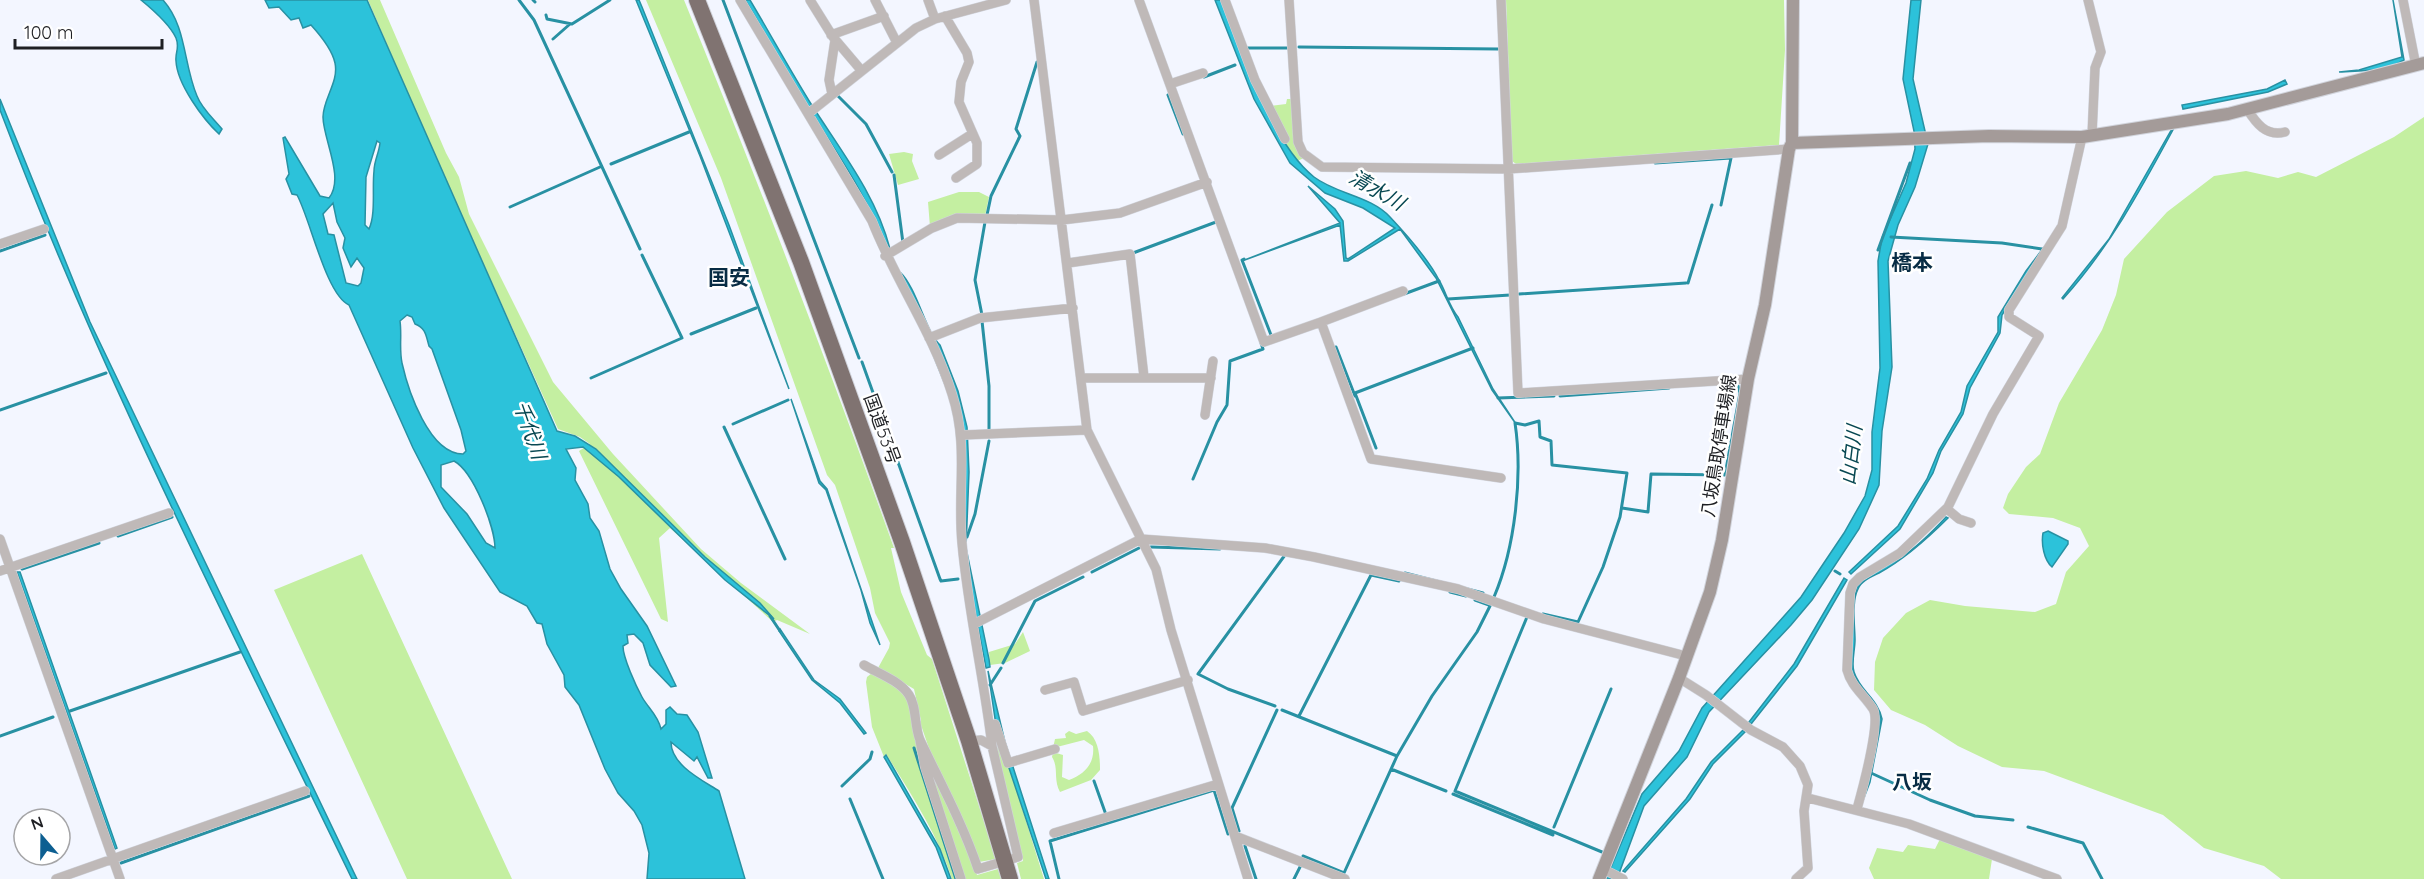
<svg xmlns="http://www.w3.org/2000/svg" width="2424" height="879" viewBox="0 0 2424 879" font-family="Quicksand,'Noto Sans JP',sans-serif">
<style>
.green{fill:#c4efa1}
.water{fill:#2cc2da;stroke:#2891a3;stroke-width:1.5;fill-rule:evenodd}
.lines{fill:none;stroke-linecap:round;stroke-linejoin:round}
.stream{stroke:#2891a3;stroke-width:3}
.street-casing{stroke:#d1d4dc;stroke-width:10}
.secondary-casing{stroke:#d1d4dc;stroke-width:14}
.highway-casing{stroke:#d1d4dc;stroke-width:18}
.street{stroke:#bfb9b8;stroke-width:9}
.secondary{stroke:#a49b99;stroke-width:12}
.highway{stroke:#807371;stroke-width:16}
.labels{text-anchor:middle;stroke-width:5;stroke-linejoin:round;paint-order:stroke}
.street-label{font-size:18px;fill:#1e1f23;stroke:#fff}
.water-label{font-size:20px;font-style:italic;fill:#084852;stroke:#fff}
.neighbourhood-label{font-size:20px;font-weight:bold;fill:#082c44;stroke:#fff}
.quarter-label{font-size:21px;font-weight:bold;fill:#082c44;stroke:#fff}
</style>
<rect width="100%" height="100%" fill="#f3f6ff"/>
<!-- green -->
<path class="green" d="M368 0H380L446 153 459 177 469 214 553 382 613 454 701 549 741 583 810 634 777 620 773 622 670 528 659 538 668 622 661 619 579 451 590 444 580 437 558 429 433 152Z
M646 0H684C758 181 828 364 894 548H891L901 592 927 655 932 659 996 859 979 862 934 763 922 728H918L917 723 921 721 914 689 878 668 889 648 890 643 875 613 870 588 835 485 827 475 721 178Z
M1506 0H1784L1785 50 1779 145 1516 164 1512 161Z
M1287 99H1292L1296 149 1304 158 1297 161 1285 142 1270 106 1286 104Z
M2424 117V879H2281L2264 866 2204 848 2163 815 2044 771 2002 767 1958 746 1925 725 1891 710 1874 690 1875 662 1883 638 1906 613 1930 600 1965 606 2035 612 2056 604 2066 572 2089 546 2080 528 2053 518 2009 514 2003 508 2008 494 2026 467 2040 454 2059 403 2102 330 2116 295 2124 259 2167 212 2214 176 2246 171 2278 178 2298 172 2316 177 2394 137Z
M904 152 913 154 912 161 919 179 898 185 889 154Z
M959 192H979L989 197 985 216 930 227 928 202Z
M362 554 512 879H407L274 590Z
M1023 632 1030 651 1005 663 990 665 989 652 1015 644Z
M872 673 900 689 909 700 913 728 959 879H952C938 835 911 794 886 754L884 757 872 727 866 682 867 677Z
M1069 731 1076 734 1087 731C1099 739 1100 757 1100 770L1091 780 1060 792C1053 779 1059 768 1052 757L1053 752 1063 755 1062 777 1069 780C1085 774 1095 763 1093 746L1084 740 1053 748 1055 739 1066 738 1065 734Z
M995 733 1009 766 1044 879H1021L1017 863 1023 861 996 752Z
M924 752 967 844 977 875 998 869 1002 879H963Z
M1940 839 1992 859 1989 879H1874L1869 868 1877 848 1903 852 1908 845 1935 849Z"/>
<!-- water -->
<path class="water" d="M141 0H163C187 27 183 63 197 96 202 109 213 118 222 129L219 134C203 119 177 84 176 61 175 52 180 48 176 38 170 25 152 9 141 0Z
M265 0H367L557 431 575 436 596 449 705 557 760 603 774 619 725 580 619 477 583 447 566 449 576 468 575 480 588 504 590 518 599 531 610 569 621 589 647 626 676 686 671 687 650 665 643 643 634 634 627 635 628 643 623 646C623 658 636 686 642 697 648 708 658 715 661 729L666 724V710L670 707 677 714 687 715 698 732 712 778H708L697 757 694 761 671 742C671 765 702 780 719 791L745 879H647L649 853 642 825 634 811 618 793 605 769 579 705 565 687 564 675 547 644 542 624 537 623 527 606 500 592 444 508 413 448 349 305C326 295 310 218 297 195L292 194 286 179 289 174 283 138 285 137 320 196 329 198C345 178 323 139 323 117 323 99 339 82 335 63 332 49 321 36 311 25L303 28 299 18 291 20 279 7 269 8ZM377 141 380 143C379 153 374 161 374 171 372 188 376 214 369 229L365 225 366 177ZM333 203 337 222 345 238 343 248 351 267 357 258 364 268 361 283 358 286 346 283 334 235 328 234 323 214ZM407 315 412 317 415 324C426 328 426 336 429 346L432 349 461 430 466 451 463 454C429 454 408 390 402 363 399 349 402 335 400 321ZM454 461C474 472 495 528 495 548L486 543 467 514 441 487V465Z
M636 0H639L642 7 729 225 789 389 700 156Z
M745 0H750C771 35 791 72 813 107 842 152 877 197 890 249L887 251C868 196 836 152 805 103 784 69 766 34 745 0Z
M1215 0H1223C1244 52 1270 142 1314 177 1336 194 1371 196 1390 217 1406 234 1427 257 1439 280 1446 292 1449 306 1458 317L1493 389 1516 424 1492 390 1436 278 1400 229 1348 261H1344L1340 225 1242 261 1340 223 1308 186 1335 209 1343 221 1346 258 1348 259 1395 228 1363 208 1325 193 1290 163 1254 99Z
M1911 0H1921L1913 79 1928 144 1915 187 1898 225 1888 261 1892 367 1882 431 1879 485 1859 529 1812 600 1791 625 1709 712 1687 757 1644 806 1617 879H1606L1642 794 1679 751 1702 708 1801 597 1844 533 1865 496 1872 470V432L1880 368 1878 261 1882 238 1906 183 1915 149 1914 131 1903 79Z
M2393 0 2404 60C2384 73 2361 70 2339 72L2359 70 2402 57Z
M2285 80 2287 84 2268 92 2183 109 2182 105 2267 89Z
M0 99 90 322 357 879H352C229 625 100 374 0 110Z
M2173 127 2174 128C2141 189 2110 247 2063 299L2062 298 2109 239Z
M2044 247 2002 315 2000 333 1970 388 1963 414 1941 451 1933 473 1900 529 1851 574 1849 572 1898 526 1927 479 1939 450 1961 412 1967 386 1998 332V317L2026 271Z
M900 272C917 288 926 333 940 345L958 391 967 427 969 472 966 548 989 659 990 667 986 668 966 565 964 432Z
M791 399 820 481 827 489 880 645 870 623 861 590 826 490 819 483Z
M1946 517 1948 518C1927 539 1905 559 1879 573 1871 577 1861 581 1858 589 1851 603 1855 625 1855 640 1855 650 1851 663 1854 672 1860 691 1878 699 1882 719L1870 782 1862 803C1867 778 1879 741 1880 718 1880 700 1858 688 1852 672 1850 668 1854 591 1857 587 1865 573 1890 565 1902 557 1918 546 1933 531 1946 517Z
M2048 531 2068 541V544L2052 567C2044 560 2041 544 2043 533Z
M17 572H20L117 848 115 849Z
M1844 578 1847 580 1797 666 1751 724 1749 722 1794 664Z
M780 629 814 680 840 699 866 733 864 734 840 703 812 680 779 631Z
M988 671 1005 742 1049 879H1046L997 732Z
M1743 730 1745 732 1713 764 1690 799 1625 872 1623 871 1686 799 1711 762Z
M886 755 940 849 951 879H948L936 847 884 757Z"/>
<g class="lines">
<!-- stream -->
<path class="stream" d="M519 0 534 20 640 249
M533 0 535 2
M723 0 859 358
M546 15 547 19 572 24 610 0
M553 39 570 24
M1299 47 1498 49
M1246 48H1289
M1204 77 1235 65
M837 95 866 124 892 172
M1168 95 1183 134
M1655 163 1731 158 1721 205
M611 164 689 132
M894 175 903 243
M510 207 600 167
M987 215 991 196 1020 136 1016 129 1037 62
M1891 237 2002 243 2042 249
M1878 250 1910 163
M0 251 45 235
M1133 253 1216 222
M1244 259 1242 260 1271 335
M1688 283 1712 205
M1404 294 1439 281
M1519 294 1686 283
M1448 299 1510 295
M982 315 975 280 985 222
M982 321 989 386V432
M691 334 756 308
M1336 347 1355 396
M862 362 940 579 941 581 958 579
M591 378 682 338 642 255
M1560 396 1669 388
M1498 398 1554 396
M0 410 106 373
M733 424 788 400
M724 427 785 559
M1376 448 1355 393 1473 348
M1193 479 1217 422 1227 405 1230 361 1263 349 1261 343
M1622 508 1648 512 1651 474 1725 475 1740 393 1738 386 1733 384
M118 536 172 517
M967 537 975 514 989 441
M1151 547 1220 549
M22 569 99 543
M1835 571 1840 574
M1092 572 1139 548
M1405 573 1483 593
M1450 592 1466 596
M1494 597C1515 548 1523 476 1515 423L1525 425 1539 421 1540 437 1551 441 1552 465 1627 473 1620 517 1603 567 1578 622 1543 614
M1475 600 1489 605
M770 616 780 631
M1527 617 1455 791 1602 852
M1003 663 1035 601 1083 577
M990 685 1001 668
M1275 706 1228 689 1198 674 1285 555
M1282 710 1397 756
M70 711 240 652
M1299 716 1371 575 1399 581
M0 736 53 717
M914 748 956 879
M1391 769 1446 791
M1871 773 1930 800 1975 816 2013 820
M1094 781 1105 812
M842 786 870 759 872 752
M1453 794 1553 835
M850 799 883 879
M1554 827 1611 689
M2028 827 2083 843 2102 879
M1239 831 1232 808 1277 710
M1245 846 1256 879
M1303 856 1344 873 1397 756 1432 696 1477 632 1490 606
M121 863 309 796
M1059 879 1050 841 1214 790 1228 834
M1294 879 1301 865"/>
<!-- street casing -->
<g class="street-casing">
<path id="street" d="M740 0 872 221C895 280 933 333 952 394 969 446 957 491 962 543 968 611 984 678 992 746L981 740 969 741
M810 0 833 37 861 70
M875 0 896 41
M928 0 935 19
M1034 0 1087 430 1156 569 1171 630 1248 879
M1139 0 1264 342 1321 322 1371 459 1501 478
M1225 0 1255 80 1285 139
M1289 0 1298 142 1303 153 1322 167
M1501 0 1518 393 1748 379
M2088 0 2101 52 2095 68 2092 135
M2403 0 2416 66
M945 16 967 53 969 62 961 82 959 102 977 143V164L956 178
M831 35 884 16
M1170 84 1203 73
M832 94 829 80 835 40
M2247 109C2256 123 2266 137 2285 132
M809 113 916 28 935 19 1006 0
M939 155 972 134
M1322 167 1509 169 1789 149
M0 244 44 229
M885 256 932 228 957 218 1062 220 1120 213 1207 182
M1068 263 1130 254 1144 377
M1321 322 1403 291
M929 338 980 318 1073 308
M1081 378H1211
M1205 415 1213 361
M963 435 1087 430
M1947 509 1959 519 1971 523
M0 539 120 879
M0 571 169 513
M974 624 1141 539 1265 548 1314 557 1458 589 1544 619 1686 656
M864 665C878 673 900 681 909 695 917 707 914 726 920 740 940 782 963 824 978 869L1018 857 992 746
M1679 678 1706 695 1751 730 1783 747 1800 766 1808 785 1804 811 1808 868 1796 879
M1045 690 1074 682 1083 711 1188 680
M995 724 1008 763 1055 749
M920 741 925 767 961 879
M1808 798 1909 824 2057 879
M1857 809C1862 791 1881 722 1873 709 1864 695 1851 686 1847 670L1850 593 1853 584 1860 577 1900 553 1948 507 1993 414 2039 336 2009 317V310L2062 226 2082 137
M1054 833 1218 784
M1235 836 1345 879
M1603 869 1623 879
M56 879 305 791"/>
</g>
<!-- secondary casing -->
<g class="secondary-casing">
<path id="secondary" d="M1792 143 1989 136 2082 137 2228 114 2424 63
M1599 879 1679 678 1710 592 1722 540 1748 379 1765 305 1789 149 1792 143 1793 0"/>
</g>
<!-- highway casing -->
<g class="highway-casing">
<path id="highway" d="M697 0 801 262 902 542 969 741 1010 879"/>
</g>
<!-- street -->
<use href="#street" class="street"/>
<!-- secondary -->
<use href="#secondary" class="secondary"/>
<!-- highway -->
<use href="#highway" class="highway"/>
</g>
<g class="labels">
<!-- street labels -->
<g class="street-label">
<text transform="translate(882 429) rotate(70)" y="6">国道53号</text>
<text transform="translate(1719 446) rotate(-81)" y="6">八坂鳥取停車場線</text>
</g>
<!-- water labels -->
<g class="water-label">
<text transform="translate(1377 190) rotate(30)" y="7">清水川</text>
<text transform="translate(530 430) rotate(71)" y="7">千代川</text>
<text transform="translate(1851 455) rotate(-83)" y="7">山白川</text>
</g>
<!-- neighbourhood labels -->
<g class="neighbourhood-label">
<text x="1912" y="789">八坂</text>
</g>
<!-- quarter labels -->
<g class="quarter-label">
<text x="1912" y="270">橋本</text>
<text x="729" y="285">国安</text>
</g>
</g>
<!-- north arrow -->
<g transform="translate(42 837) rotate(340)"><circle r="28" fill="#ffffff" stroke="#a5a5a7" stroke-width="1.5"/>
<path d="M0-4.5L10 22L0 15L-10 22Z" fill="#0d5f91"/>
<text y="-9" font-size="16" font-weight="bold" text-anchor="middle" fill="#1e1f23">N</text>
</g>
<!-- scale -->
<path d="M15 39v9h147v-9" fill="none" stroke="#1e1f23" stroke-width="3"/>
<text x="24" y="39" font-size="18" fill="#1e1f23" stroke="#ffffff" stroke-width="4.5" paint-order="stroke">100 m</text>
</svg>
